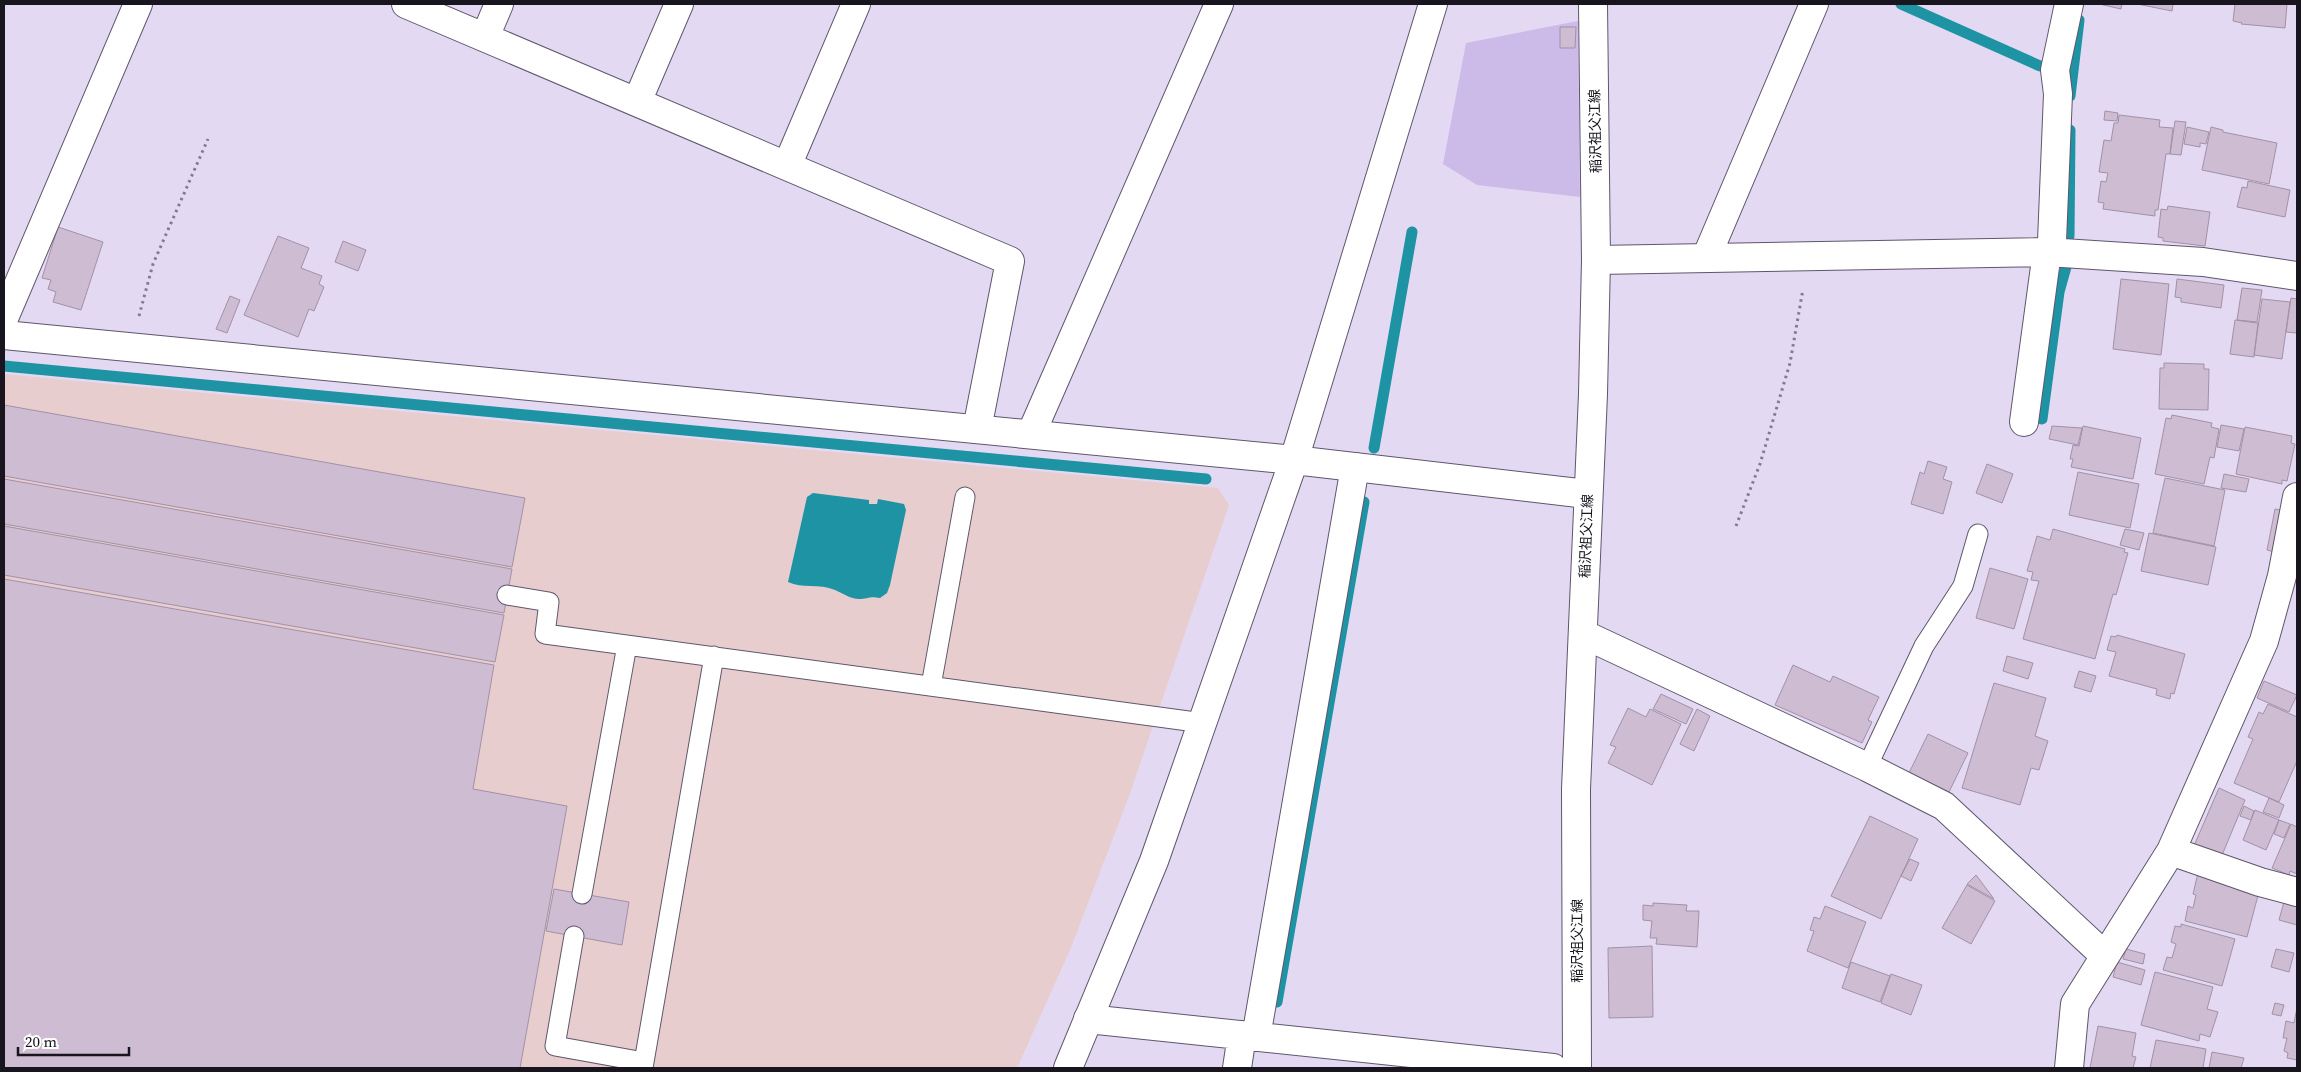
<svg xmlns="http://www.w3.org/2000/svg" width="2301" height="1072" viewBox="0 0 2301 1072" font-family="'Source Serif 4','Noto Sans JP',serif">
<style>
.industrial{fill:#e8cdcf}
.green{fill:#ccbbe9}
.water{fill:#1e93a3}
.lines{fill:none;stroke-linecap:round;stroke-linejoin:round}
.stream{stroke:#1e93a3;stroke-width:11}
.building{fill:#cebcd2;stroke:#a291a6}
.lane-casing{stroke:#5f566c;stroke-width:21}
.street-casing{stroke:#5f566c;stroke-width:30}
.secondary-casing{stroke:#5f566c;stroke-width:30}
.path{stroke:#827b8d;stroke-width:3;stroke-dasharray:2.5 4;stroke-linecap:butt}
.lane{stroke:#fff;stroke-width:19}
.street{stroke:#fff;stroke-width:28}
.secondary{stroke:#fff;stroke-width:28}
.labels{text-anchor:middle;stroke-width:4.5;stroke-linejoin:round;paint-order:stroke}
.street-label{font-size:14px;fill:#18151e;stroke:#fff}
</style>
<rect width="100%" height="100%" fill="#e3d9f3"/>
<!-- industrial -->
<path class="industrial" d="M4 374 1218 488 1229 505 1128 799 1070 950 1017 1068H4Z"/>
<!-- green -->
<path class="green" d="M1578 21 1580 197 1477 185 1443 164 1466 43Z"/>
<!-- water -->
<path class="water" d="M813 493 869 500V504H877L878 499 904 504 906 510 890 585 887 593 880 598C870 596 869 598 861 599 852 600 842 593 835 590 819 583 802 589 788 582L807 497Z"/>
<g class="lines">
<!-- stream -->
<path class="stream" d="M1901 4 2040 66
M2070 96 2079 20
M2069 236 2070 130
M4 366 1206 479
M2042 419 2059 292 2066 267
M1374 448 1412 232
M1277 1002 1364 502"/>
</g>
<!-- building -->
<path class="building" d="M2099 4H2122L2121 9Z
M2137 4H2173L2172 11Z
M2235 4H2287L2285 28 2241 24 2242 23 2233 21Z
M1560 27H1576L1575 48H1560Z
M2105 111 2118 113 2117 121 2104 120Z
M2119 115 2160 120 2159 127 2173 128 2170 154H2166L2158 210H2155V216L2103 209 2104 203 2098 202 2101 181 2106 182 2108 173 2099 172 2104 140 2111 141 2114 123H2118Z
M2175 121 2186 122 2181 155 2170 154Z
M2187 127 2209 132 2206 144 2200 143V147L2184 144Z
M2211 127 2223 130V132L2277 143 2269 184 2202 170Z
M2248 181 2290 190 2285 217 2237 207 2242 187 2247 188Z
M2168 206 2210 212 2205 246 2163 241V238L2158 237 2161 209 2167 210Z
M58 227 103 242 81 310 53 302 56 292 48 289 51 280 42 278Z
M278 236 309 248 301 268 322 276 319 284 324 287 314 311 309 309 298 337 244 315Z
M343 241 366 250 358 271 335 262Z
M2121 279 2169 284 2161 355 2113 349Z
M2177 279 2224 285 2221 308 2181 302V298L2175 297Z
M2242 288 2262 290 2257 322 2237 320Z
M230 296 240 300 227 333 216 329Z
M2291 298 2297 299V333L2286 332Z
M2262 299 2290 302 2282 359 2254 355Z
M2235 320 2258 323 2254 357 2230 354Z
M2164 363 2204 364V369H2209L2208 410 2159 409 2160 368H2164Z
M4 405 525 498 512 567 4 476Z
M2172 415 2212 423 2211 427 2219 429 2214 458 2210 457 2204 484 2155 474 2166 418 2171 419Z
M2221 425 2244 429 2239 451 2217 447Z
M2052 426 2082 428 2078 445 2049 439Z
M2083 426 2141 438 2133 479 2071 467 2073 459H2070L2073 445 2079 446Z
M2245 427 2292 436 2291 443 2295 444 2287 481 2282 480V484L2236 474Z
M1928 461 1947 467 1943 479 1952 482 1943 514 1911 504 1920 472 1924 474Z
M1987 464 2013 474 2002 503 1976 493Z
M2078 472 2139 484 2130 528 2069 515Z
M2224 474 2249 479 2246 492 2221 488Z
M2165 478 2225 490 2214 546 2153 533Z
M4 479 512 569 504 613 4 524Z
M2275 509 2286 511 2278 553 2267 550Z
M4 526 504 615 495 662 4 575Z
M2053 529 2125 549 2124 552 2128 553 2116 595 2113 594 2095 659 2023 639 2039 581 2031 580 2033 572 2027 571 2037 536 2050 540Z
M2125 529 2144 533 2139 550 2120 545Z
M2149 533 2216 547 2208 585 2141 571Z
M1990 568 2028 579 2014 629 1976 618Z
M4 579 494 665 473 789 567 806 520 1068H4Z
M2117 635 2185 654 2174 694 2171 693 2170 699 2156 695 2157 689 2109 676 2116 652 2107 650 2111 636 2116 637Z
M2007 656 2033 663 2028 679 2003 671Z
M1793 665 1830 682 1833 676 1879 697 1868 720 1872 722 1862 743 1775 705Z
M2079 671 2096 676 2091 692 2074 687Z
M2264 681 2297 695 2289 712 2257 698Z
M1994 683 2046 698 2035 736 2048 741 2039 770 2031 768 2020 805 1962 788Z
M1661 694 1693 709 1686 724 1653 709Z
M2268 704 2297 717V761L2279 802 2234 783 2253 739 2248 737 2259 712 2263 714Z
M1628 708 1646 717 1650 709 1681 724 1652 785 1608 763 1616 747 1610 745Z
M1697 709 1710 716 1694 751 1680 744Z
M1928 734 1968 753 1949 792 1909 773Z
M2219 788 2245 800 2220 860 2193 848Z
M2269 798 2284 805 2279 818 2263 812Z
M2244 806 2254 811 2251 820 2240 816Z
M2255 810 2279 820 2266 850 2243 840Z
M1870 816 1918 839 1881 919 1831 896Z
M2279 820 2290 824 2284 838 2274 834Z
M2291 824 2297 827V874L2290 871 2289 875 2272 868Z
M1910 859 1919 863 1911 881 1901 876Z
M2198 873 2260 888 2247 937 2185 921 2188 906 2193 908 2196 895 2193 894Z
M1976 875 1994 899 1967 884Z
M1967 885 1995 901 1971 944 1942 928Z
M554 889 629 902 622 945 546 931Z
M2285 898 2297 902V925L2279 920Z
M1653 903 1687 905 1686 911H1699L1697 947 1656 944 1657 938H1650L1652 921 1643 920V905L1653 906Z
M1825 906 1866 922 1848 968 1807 951 1814 931 1810 930 1814 917 1820 919Z
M2181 924 2235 939 2222 986 2163 970 2167 957 2172 958 2176 944 2171 942 2175 926 2181 927Z
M1652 946 1653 1017 1609 1018 1608 948Z
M2126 949 2145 954 2143 964 2123 959Z
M2276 949 2294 953 2289 972 2271 967Z
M1851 962 1890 976 1880 1002 1842 988Z
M2117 962 2145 970 2141 985 2113 977Z
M2155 972 2213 987 2207 1009 2218 1012 2210 1037 2200 1034 2199 1041 2141 1025Z
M1891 974 1922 985 1911 1015 1881 1003Z
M2275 1003 2284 1005 2281 1016 2272 1014Z
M2297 1008V1060L2287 1058 2288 1053 2284 1051 2287 1038H2283L2286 1021 2294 1023Z
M2098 1026 2136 1033 2132 1056 2136 1057 2133 1068H2090Z
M2156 1040 2206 1049 2203 1068H2150Z
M2212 1052 2244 1058 2241 1068H2209Z"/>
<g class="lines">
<!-- lane casing -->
<g class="lane-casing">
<path id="lane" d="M507 595 549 602 545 634 1203 723
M931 686 965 497
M1867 767 1924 646 1963 586 1978 534
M582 894 627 645
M574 936 555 1046 644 1062
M643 1068 714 656"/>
</g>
<!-- street casing -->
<g class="street-casing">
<path id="street" d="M406 4 1010 261 977 429
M485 37 499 4
M637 102 679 4
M787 166 856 4
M1706 258 1814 4
M1596 260 2047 252 2203 262 2297 276
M4 318 138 4
M2024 422 2047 252 2052 241 2058 94 2055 70 2069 4
M1031 434 1219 4
M1583 634 1867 767 1944 806 2105 956
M2171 851 2260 882 2297 892
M1088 1019 1553 1068
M1256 1037 1355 467
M1237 1068 1242 1035
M2069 1068 2075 1004 2171 851 2264 641 2282 576 2297 497"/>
</g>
<!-- secondary casing -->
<g class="secondary-casing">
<path id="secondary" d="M4 335 1294 460 1587 494
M1068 1068 1154 861 1294 460 1433 4
M1577 1068 1576 789 1593 394 1596 260 1593 4"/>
</g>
<!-- path -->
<path class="path" d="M139 316 153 264 208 139
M1736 526 1760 464 1790 363 1803 289"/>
<!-- lane -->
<use href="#lane" class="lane"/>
<!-- street -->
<use href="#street" class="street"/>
<!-- secondary -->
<use href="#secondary" class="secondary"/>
</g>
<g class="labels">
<!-- street labels -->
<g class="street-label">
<text transform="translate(1595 131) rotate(-91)" y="5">稲沢祖父江線</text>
<text transform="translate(1586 536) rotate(-88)" y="5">稲沢祖父江線</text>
<text transform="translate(1577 941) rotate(-90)" y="5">稲沢祖父江線</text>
</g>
</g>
<!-- border -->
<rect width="2301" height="1072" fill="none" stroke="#18151e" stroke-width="10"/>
<!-- scale -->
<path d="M18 1047v8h111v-8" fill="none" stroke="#18151e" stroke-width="2.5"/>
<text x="25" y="1047" font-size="15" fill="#18151e" stroke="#ffffff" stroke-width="4" paint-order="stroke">20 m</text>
</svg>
